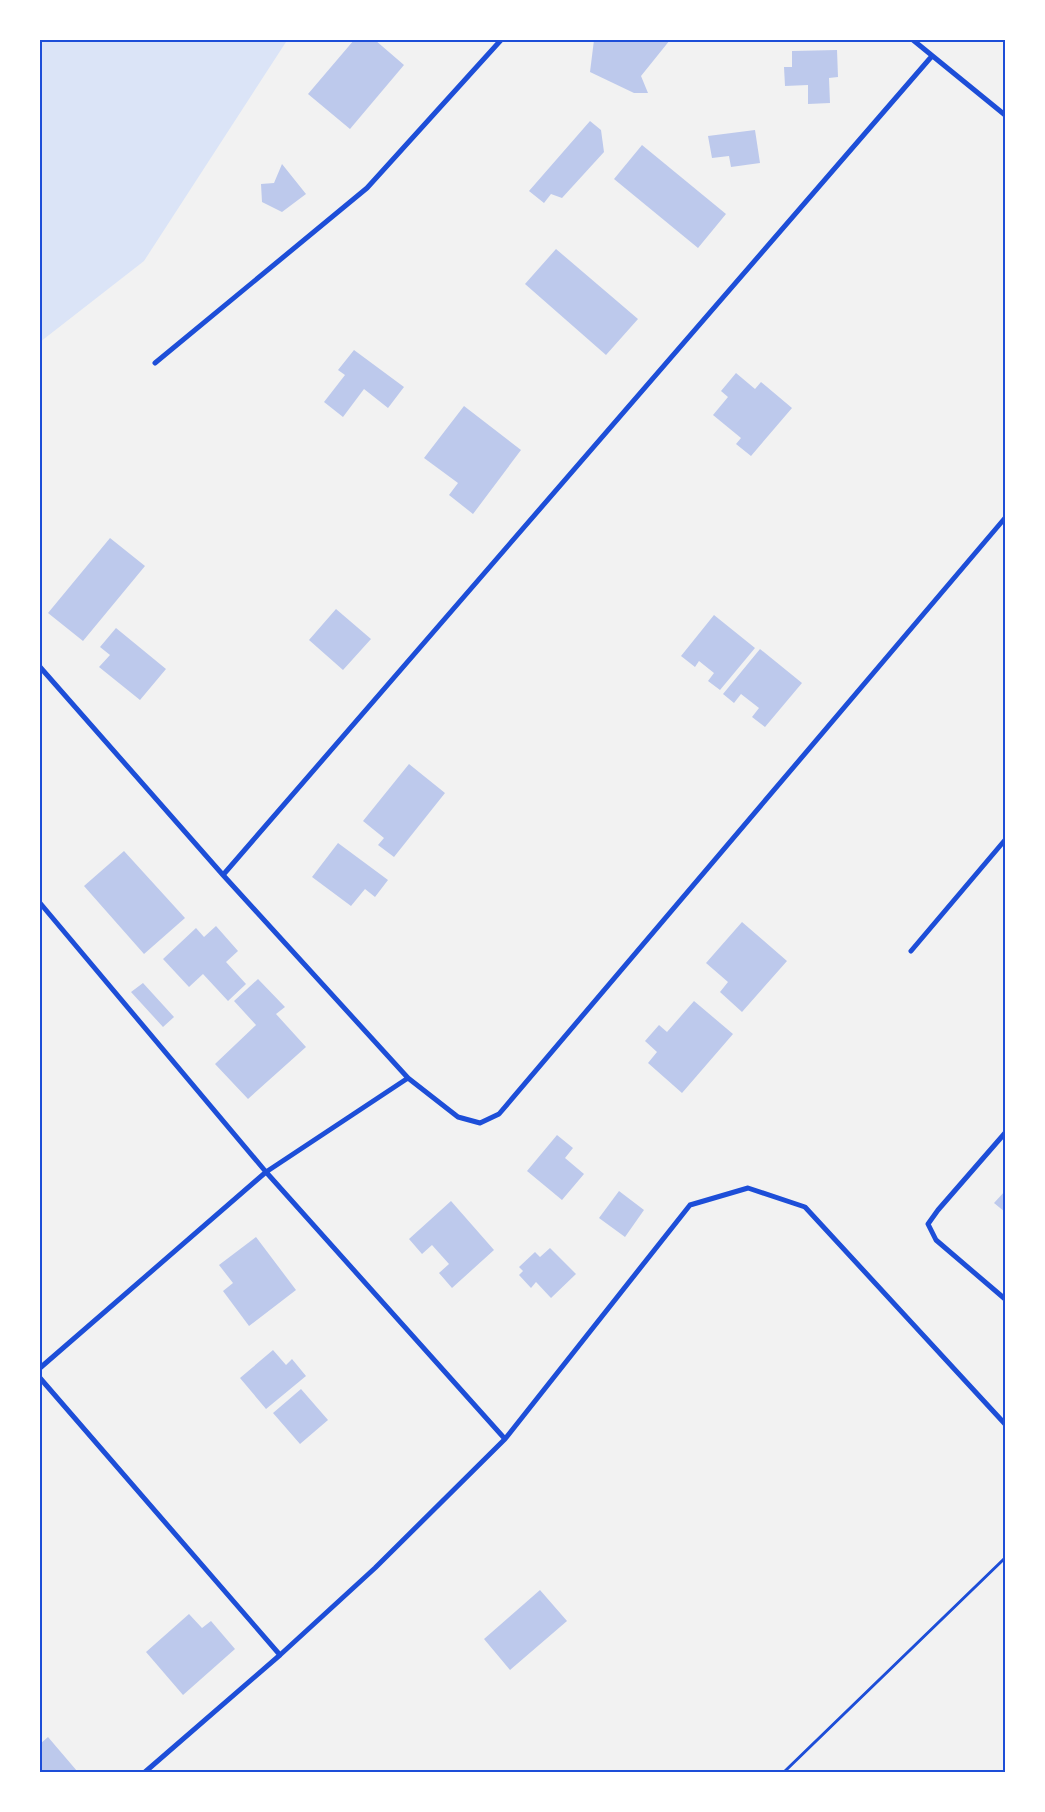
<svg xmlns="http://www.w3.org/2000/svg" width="1045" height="1812" viewBox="0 0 1045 1812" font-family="Karla,sans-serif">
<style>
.green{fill:#dbe4f7}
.building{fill:#bdc9ec}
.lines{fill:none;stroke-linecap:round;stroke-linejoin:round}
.path{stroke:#1d4ed8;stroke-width:3}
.minor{stroke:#1d4ed8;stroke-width:5}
.neatline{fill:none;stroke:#1d4ed8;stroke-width:2}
</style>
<rect width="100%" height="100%" fill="#f2f2f2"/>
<!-- green -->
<path class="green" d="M40 40H285L286 42 144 261 40 342Z"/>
<!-- building -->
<path class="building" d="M354 40H375L404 65 350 129 308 94Z
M594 40H670L641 76 648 93H634L590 72Z
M837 50 838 77 829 78 830 103 808 104V85L785 86 784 67H792V51Z
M590 121 601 130 604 152 562 198 551 194 544 203 529 191Z
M755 130 760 163 731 167 729 156 712 158 708 136Z
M642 145 726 214 698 248 614 179Z
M282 164 306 194 282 212 262 202 261 184 274 183Z
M556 249 638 319 606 355 525 284Z
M354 350 404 387 388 408 364 389 343 417 324 402 345 375 338 370Z
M736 373 755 389 761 382 792 408 751 456 736 444 741 438 713 415 728 397 721 391Z
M464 406 521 450 473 514 449 495 458 483 424 458Z
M110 538 145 566 83 641 48 613Z
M336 609 371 639 343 670 309 640Z
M714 615 755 648 720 690 708 681 714 673 699 661 695 667 681 656Z
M116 628 166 669 140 700 99 667 110 655 100 647Z
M760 649 802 683 765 727 752 717 759 708 741 694 734 703 723 694Z
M409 764 445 793 394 857 378 845 384 838 363 821Z
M338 843 388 880 375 897 365 889 351 906 312 877Z
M124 851 185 918 144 954 84 886Z
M742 922 787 961 742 1012 720 992 728 982 706 963Z
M216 926 238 951 226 962 246 984 228 1001 203 974 189 987 163 959 196 928 204 937Z
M258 979 285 1007 276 1014 306 1047 248 1099 215 1064 256 1025 234 1001Z
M143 983 174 1017 163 1027 131 992Z
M694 1001 733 1034 682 1093 648 1063 657 1052 645 1041 659 1025 667 1032Z
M557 1135 573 1148 565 1158 584 1174 562 1200 527 1171Z
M619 1191 644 1210 625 1237 599 1218Z
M1005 1191V1212L994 1203Z
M451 1201 494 1250 452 1288 439 1273 449 1264 432 1245 422 1254 409 1239Z
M256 1237 296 1290 249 1326 223 1291 233 1283 219 1265Z
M550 1248 576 1274 551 1298 536 1282 531 1288 519 1275 523 1271 519 1267 535 1252 540 1257Z
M273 1350 286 1365 292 1359 306 1376 266 1409 240 1378Z
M301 1389 328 1420 300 1444 273 1413Z
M540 1590 567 1621 510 1670 484 1639Z
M189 1614 202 1628 211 1621 235 1649 183 1695 146 1652Z
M48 1737 77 1771 75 1772H40V1744Z"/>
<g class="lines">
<!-- path -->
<path class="path" d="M784 1772 1005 1558"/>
<!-- minor -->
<path class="minor" d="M913 40 1005 115
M155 363 367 188 501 40
M40 667 223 875 408 1078 458 1117 480 1123 499 1114 1005 518
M223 875 932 56
M40 903 266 1172 505 1439
M911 951 1005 840
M1005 1133 938 1210 928 1224 936 1240 1005 1299
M40 1368 266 1172 408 1078
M40 1378 280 1655
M145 1772 280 1655 375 1568 505 1439 690 1205 748 1188 805 1207 1005 1424"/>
</g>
<!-- border -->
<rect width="1045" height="1812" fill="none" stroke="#ffffff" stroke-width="82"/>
<rect x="41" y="41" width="963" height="1730" class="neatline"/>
</svg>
